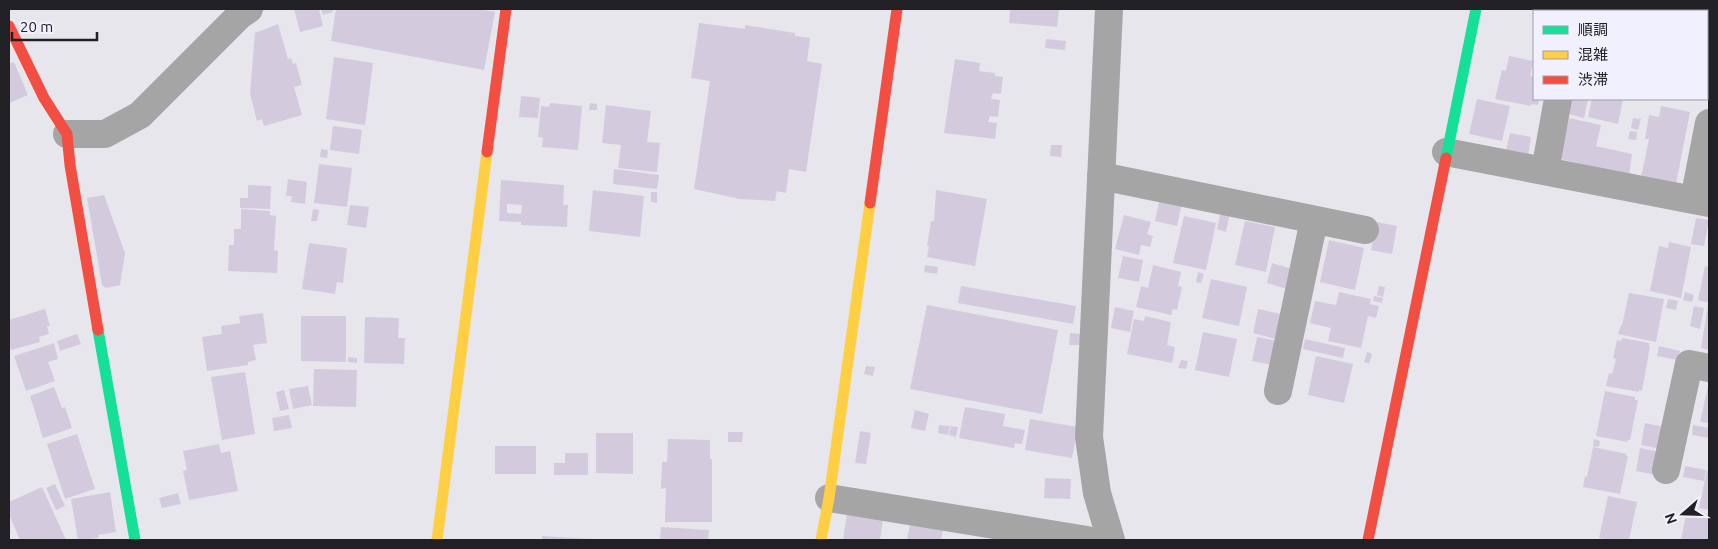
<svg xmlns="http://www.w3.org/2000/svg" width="1718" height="549" viewBox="0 0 1718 549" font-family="Ubuntu,'Noto Sans JP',sans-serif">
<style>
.building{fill:#d3cbdd;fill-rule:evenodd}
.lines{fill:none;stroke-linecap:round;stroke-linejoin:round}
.street{stroke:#a5a5a6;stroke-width:28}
.fast{stroke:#16e098;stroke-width:11}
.slow{stroke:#ffcf43;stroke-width:11}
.jam{stroke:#f24e42;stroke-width:11}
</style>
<rect width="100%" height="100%" fill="#e6e6ec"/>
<!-- building -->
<path class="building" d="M294 9H319L323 26 300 32Z
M321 9H332L333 12 323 15Z
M336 9H477L495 12 484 70 331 41Z
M1010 9H1059L1057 27 1009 23Z
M1668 9H1706L1705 11H1667Z
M699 23 745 29V25L795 33V36L810 38 807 61 822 64 806 172 789 169 786 193 777 191 775 201 740 199 694 189 710 81 691 78Z
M278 24 288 59 291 58 293 64 296 63 302 85 294 87 302 115 264 126 262 119 257 121 250 94 255 33Z
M1707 29 1709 30 1708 49H1707Z
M1046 39 1066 41 1065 50 1045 48Z
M1509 56 1533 61 1530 76 1534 77V99H1539L1538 105 1531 104V106L1495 99 1502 70 1506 71Z
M334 57 373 63 365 125 326 119Z
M955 59 980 63 979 71 995 73V76L1003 77 1001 94 993 93 991 99 1000 100 998 117 990 116 988 122 997 123 995 139 944 133Z
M14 62 28 95 9 103V64Z
M521 96 540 98 538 118 519 117Z
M1477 99 1510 106 1502 141 1469 134Z
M1568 99H1588L1584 118 1565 113Z
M1592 99H1623L1618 124 1588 117Z
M550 103 582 106 578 150 542 147 543 138 538 137 541 106 549 107Z
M590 103 597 104V110H589Z
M606 105 651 111 647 142 660 143 657 172 618 168 621 145 602 143Z
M1661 106 1690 112 1676 184 1641 178 1649 139H1645L1649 115 1659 117Z
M1569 118 1601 125 1596 146 1632 154 1629 175 1560 159Z
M1633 118 1641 119 1638 130 1631 128Z
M333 126 362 130 359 154 330 150Z
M1630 131 1637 132 1636 140 1628 139Z
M1510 133 1531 137 1528 156 1506 151Z
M1051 145H1062L1061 157 1050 156Z
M321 149 328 150 327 158 320 157Z
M319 164 352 168 347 207 314 203Z
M614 169 659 175 657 189 613 184Z
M288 179 307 182 305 204 291 202 292 196H286Z
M501 180 564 185 563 205H568L567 227 521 225V222L499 221ZM507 204 522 205 521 214 507 213Z
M248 185 271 186 270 209 240 208V198H248Z
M593 190 644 196 640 237 589 231Z
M936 190 987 199 975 266 927 257 929 246H927L931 221H934Z
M651 192H657V203L651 202Z
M104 195 125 253 120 285 106 288 102 285 87 198Z
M1160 198 1182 203 1177 226 1155 221Z
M350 205 369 207 366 228 347 225Z
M241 209 270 211V215L276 216 274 250 278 251 277 273 228 271 229 245H234V229H241Z
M313 209 319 210 317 221H311Z
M1221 211 1230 213 1226 232 1217 229Z
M1124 215 1151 222 1147 234 1153 236 1150 247 1141 245 1139 255 1115 249Z
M1184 216 1216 223 1206 270 1173 263Z
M1696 218 1709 220 1704 246 1691 244Z
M1245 221 1275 227 1266 272 1235 265Z
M1377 222 1397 226 1392 254 1371 250Z
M1329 240 1364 248 1355 290 1320 282Z
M1669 242 1691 247 1681 298 1650 291 1659 246 1668 248Z
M309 243 347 248 343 283 337 282 335 294 302 289Z
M1123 256 1143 260 1139 282 1118 278Z
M1272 263 1292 269 1287 289 1267 283Z
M925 265 938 267 937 274 924 272Z
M1153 265 1181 272 1178 286 1182 287 1177 310 1173 309 1171 315 1136 307 1141 286 1148 288Z
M1705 266 1709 267V303L1698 300Z
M1198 272 1204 274 1201 283 1196 282Z
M1211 279 1247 287 1239 326 1202 318Z
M961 286 1076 306 1073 324 958 303Z
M1379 286 1385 287 1383 297 1377 295Z
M1339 292 1371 299 1370 304 1379 306 1376 318 1368 316 1361 348 1328 341 1331 328 1310 323 1315 301 1336 305Z
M1685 292 1694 295 1692 302 1683 300Z
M1629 293 1664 299 1656 342 1618 334 1621 325H1622Z
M1374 296 1383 298 1382 303 1373 301Z
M1668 299 1678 301 1676 310 1666 308Z
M1708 304H1709V350L1701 348Z
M927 305 1058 330 1042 414 910 389Z
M1694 306 1704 308 1700 329 1690 326Z
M1115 307 1134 311 1130 332 1111 328Z
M45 309 50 326H47L49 334 39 337 40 342 11 350 9 345V320Z
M1258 309 1281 314 1276 339 1253 333Z
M263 313 267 343 253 345 256 360 248 362V365L207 371 202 337 222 334 221 326 240 323 239 316Z
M301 316H346V362L301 361Z
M1145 316 1171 322 1167 345 1175 347 1172 363 1127 354 1134 319 1144 321Z
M365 317 399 318 398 338H405L404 364 364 363Z
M1203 332 1237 339 1229 377 1195 370Z
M1070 333 1080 334V345H1069Z
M77 334 81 344 60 351 57 341Z
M1257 337 1277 341 1272 365 1252 361Z
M1622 338 1649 343V346H1650L1642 391 1639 390V392L1606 386 1609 373 1612 374 1616 359 1613 358 1617 340 1621 341Z
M1305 339 1345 348 1343 358 1303 349Z
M54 343 58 359 48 362 55 381 26 391 14 356Z
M1659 346 1680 351 1678 360 1657 356Z
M1367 352 1372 354 1369 364 1364 362Z
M1316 356 1353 364 1344 403 1308 395Z
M348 357 357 358V363L348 362Z
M1181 360 1188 361 1186 369 1178 368Z
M866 366 875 367 873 376 864 374Z
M314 369 357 370 356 407 313 406Z
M245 372 255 434 222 440 211 377Z
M308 386 312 405 293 409 289 389Z
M1708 386H1709V423L1700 422Z
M54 387 62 408 65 407 72 428 43 438 30 396Z
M284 390 289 409 280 411 276 392Z
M1605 391 1635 397V400H1638L1630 440H1628L1627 442 1596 436Z
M965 407 1005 414 1003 426 1025 430 1022 444 1015 443 1014 448 959 438Z
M915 410 929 414 925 431 911 428Z
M289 415 292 428 274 431 272 418Z
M1030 419 1078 427 1072 458 1025 450Z
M1645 423 1665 427 1661 449 1641 445Z
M939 425 950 426 948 435 938 433Z
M1693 425 1709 428V438L1692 435Z
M951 426 958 427 956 437 949 435Z
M860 431 871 433 866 464 855 463Z
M728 432H743L742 442H728Z
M596 433H633V474L596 473Z
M77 434 95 489 65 499 47 444Z
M668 439 710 440V459H712V522H665L666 488 661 489 662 462H667Z
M1594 439 1600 441 1599 447 1593 446Z
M219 444 221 453 230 451 238 491 189 500 183 471 187 470 183 451Z
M495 446H536V474H495Z
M1593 447 1627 454 1626 456H1628L1620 494 1583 487 1585 476 1587 477Z
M1640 448 1660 452 1656 475 1636 471Z
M565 453H588V475H554V463H565Z
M1685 466 1706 470 1704 481 1683 477Z
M1707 470 1709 471V510L1699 508Z
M1045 478 1071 479 1070 499 1044 498Z
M55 484 65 506 56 510 46 488Z
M42 487 66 540H20L9 514V502Z
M110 492 116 532 98 535 99 538 78 540 71 499Z
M178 493 181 504 162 508 159 498Z
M1608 496 1637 502 1629 540H1606L1599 538Z
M1687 510 1709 515V540H1681Z
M847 514 883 520 880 540H843Z
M911 519 944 525 941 540H907Z
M661 527 709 530 708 540H660Z
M542 536 590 539V540H542Z"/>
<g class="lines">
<!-- street -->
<path class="street" d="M1109 9 1089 437 1097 493 1111 540
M67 134H105L140 115 240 15 249 9
M1446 152 1709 203
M1545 171 1558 99
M1101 176 1365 230
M1694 200 1709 123
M1278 391 1314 220
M1666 470 1689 364 1709 368
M829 498 1087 540"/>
<!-- fast -->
<path class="fast" d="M1446 158 1476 9
M98 330 135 540"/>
<!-- slow -->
<path class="slow" d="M437 540 487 152
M821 540 829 498 870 203"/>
<!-- jam -->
<path class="jam" d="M9 26 44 98 67 134 70 165 98 330
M487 152 506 9
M870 203 897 9
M1368 540 1446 158"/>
</g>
<!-- border -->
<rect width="1718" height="549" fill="none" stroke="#212025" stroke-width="20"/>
<!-- legend -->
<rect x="1533" y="10" width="175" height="90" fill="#f1f0fe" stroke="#9e9da7"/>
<rect x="1543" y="26" width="25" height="8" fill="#16e098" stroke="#9e9da7"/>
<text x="1578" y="35" font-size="15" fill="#212025">順調</text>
<rect x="1543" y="51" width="25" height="8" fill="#ffcf43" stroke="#9e9da7"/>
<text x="1578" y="60" font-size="15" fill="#212025">混雑</text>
<rect x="1543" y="76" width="25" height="8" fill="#f24e42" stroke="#9e9da7"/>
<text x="1578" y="85" font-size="15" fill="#212025">渋滞</text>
<!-- north arrow -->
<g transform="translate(1683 514) rotate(250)" stroke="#f1f0fe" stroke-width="4" paint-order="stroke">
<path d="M0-4L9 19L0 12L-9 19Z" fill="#212025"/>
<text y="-8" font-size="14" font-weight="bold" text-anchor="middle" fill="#212025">N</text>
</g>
<!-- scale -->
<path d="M12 32v8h85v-8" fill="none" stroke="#212025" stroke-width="2.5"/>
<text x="20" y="32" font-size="15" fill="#212025" stroke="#f1f0fe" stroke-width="4" paint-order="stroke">20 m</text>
</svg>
